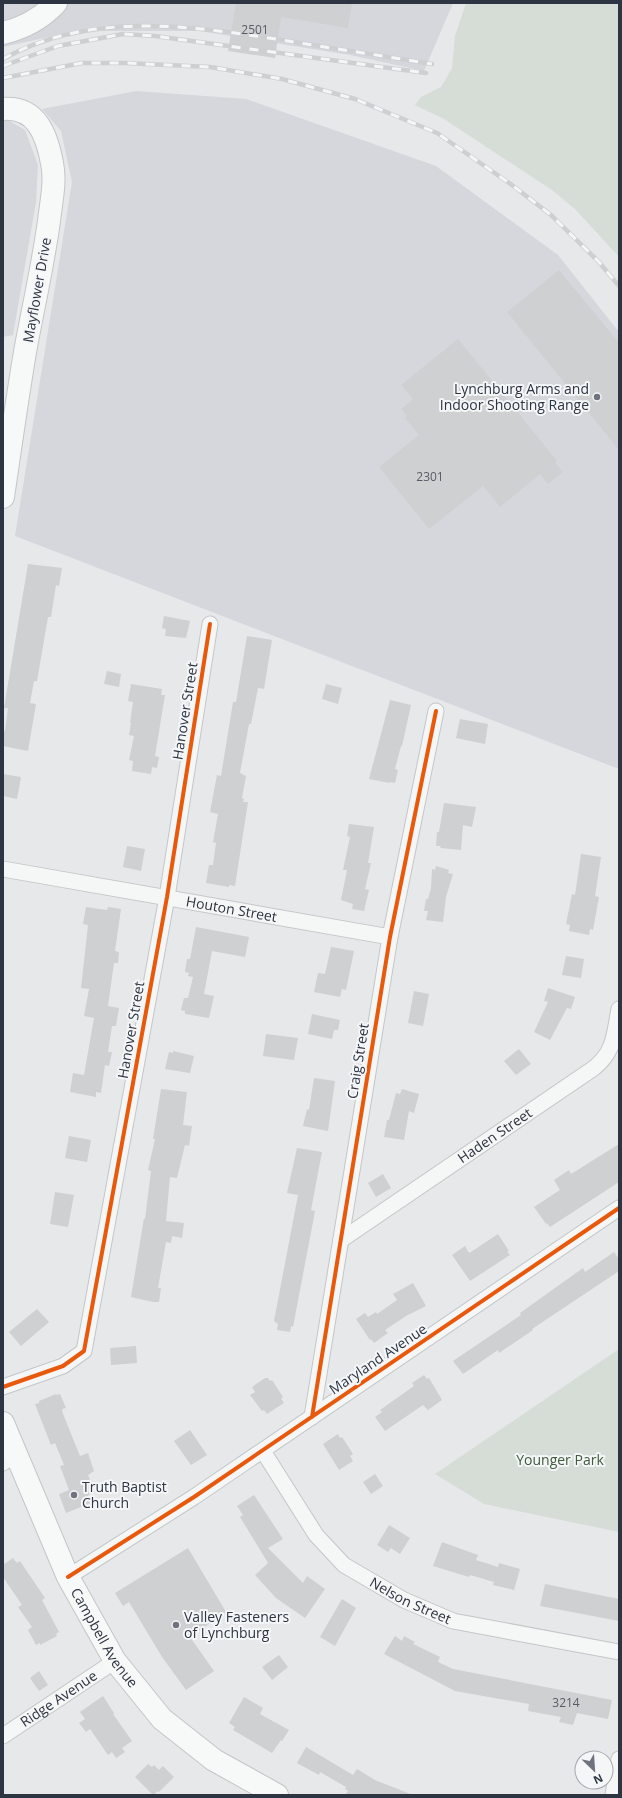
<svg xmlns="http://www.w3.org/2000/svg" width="622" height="1798" viewBox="0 0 622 1798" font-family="'Open Sans',sans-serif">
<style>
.built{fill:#d5d7dd}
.green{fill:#d6ddd6}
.building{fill:#ced0d2}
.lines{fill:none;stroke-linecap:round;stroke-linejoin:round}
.street-casing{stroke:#c4c6c8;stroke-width:17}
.secondary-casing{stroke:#c4c6c8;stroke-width:24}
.primary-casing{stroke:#c3c5c7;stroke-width:24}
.street{stroke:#f5f6f6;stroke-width:15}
.secondary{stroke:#f7f8f8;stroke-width:22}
.primary{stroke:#f7f8f8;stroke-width:22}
.rail-casing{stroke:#cecfd1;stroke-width:4.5}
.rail{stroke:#f4f6f8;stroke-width:3;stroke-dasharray:9;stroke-linecap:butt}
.cycleway-casing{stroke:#f4f6f8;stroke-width:6}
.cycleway{stroke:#e8590c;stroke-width:4}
.poi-dot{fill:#6e737d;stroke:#f4f6f8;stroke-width:1.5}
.labels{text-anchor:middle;stroke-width:4;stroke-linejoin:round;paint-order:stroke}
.number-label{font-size:12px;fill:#565c67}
.street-label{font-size:14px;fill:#2d3442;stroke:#f4f6f8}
.poi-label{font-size:14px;fill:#2d3442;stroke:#f4f6f8;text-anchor:start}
.park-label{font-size:14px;fill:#415c3c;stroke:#f4f6f8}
</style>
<rect width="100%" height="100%" fill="#e6e8ea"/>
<!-- built -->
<path class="built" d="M3 3H453L424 71 350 55 199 31H77L3 47Z
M136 91 246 99 436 166 558 255 619 332V769L15 536 72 182 61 131 42 109Z
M3 117 25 130 38 165 36 202 13 335 3 337Z"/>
<!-- green -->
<path class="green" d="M466 3H619V257L576 210 552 190 444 119 415 105 421 97 441 87 452 68 455 36Z
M619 1349V1532L484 1504 435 1474Z"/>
<!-- building -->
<path class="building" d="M236 3H352L348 28 281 17 275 58 228 51Z
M559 270 619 343V450L507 312Z
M458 339 557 461 555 463 563 472 548 484 540 474 500 507 483 486 429 529 379 467 419 435 405 418 407 416 401 409 413 399 401 385Z
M28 564 62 568 59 586 56 585 51 617H48L37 681H34L30 703 36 704 28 751 3 746V730L5 731 8 708H4Z
M164 616 190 621 186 638 165 636 166 629 162 628Z
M247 636 272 640 264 689 258 688 251 724H249L240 773 246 776 242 798 244 799 243 802H248L235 886 229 885V887L206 883 209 865H213L216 843 213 842 218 814 210 812 217 775 221 776 233 702H236Z
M107 671 121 674 119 687 104 684Z
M131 684 162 689 161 695H165L155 756 159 757 157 768 152 767 151 774 132 771 133 761 129 760 134 736 129 735 131 723H130L133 702 128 701Z
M326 684 342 688 338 704 322 699Z
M390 700 411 705 402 746H401L395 769 398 770 395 783 390 782V783L369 779Z
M460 719 488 724 485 744 456 738Z
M3 774 21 777 17 799 3 796Z
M444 803 476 807 472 827 463 825 461 850 440 848 441 846H436L437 832H439Z
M349 824 374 827 368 863H371L365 889 369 890 364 911 352 909 353 904 341 900 347 870H343L350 837 347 836Z
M127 846 145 849 141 871 123 867Z
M581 854 601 857 595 896 599 897 593 930 590 929 589 935 569 931 570 925 566 924 572 894 575 895Z
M436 866 449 870 448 873 453 874 446 897 443 922 426 920 428 911H424L426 899H428L431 888 432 869 435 870Z
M86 907 107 910 108 907 121 909 115 951 119 952 118 963H114L108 1006 119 1008 116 1026H112L108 1052H112L109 1066 105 1065 101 1093 96 1092V1097L70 1092 73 1073 84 1075 94 1018 84 1016 89 989 81 988 88 925 83 924Z
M196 927 249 937 245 957 212 951 204 994 214 996 209 1018 185 1014V1011L181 1010 184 998H188L193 977 188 976 189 973 185 972 187 959H190Z
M331 947 354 951 346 990 342 989 340 997 314 992 318 973 325 974Z
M566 956 584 959 581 978 562 975Z
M548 988 575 997 571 1009 567 1008 550 1040 534 1032 548 1002 544 1001Z
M414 991 429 994 423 1026 408 1023Z
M312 1014 340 1020 338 1030H334L332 1039 308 1034Z
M266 1034 298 1038 294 1060 263 1056Z
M519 1049 531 1064 516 1075 504 1061Z
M173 1051 194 1056 190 1073 165 1069 169 1052 173 1053Z
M314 1078 335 1081 328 1131 303 1126 307 1109 309 1110Z
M161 1089 187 1092 183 1125 192 1126 189 1146 185 1145 177 1178 170 1177 166 1221 184 1223 182 1238 172 1236 171 1243 166 1242 158 1288H161L159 1302H153L131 1297 144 1218 145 1219 151 1171 148 1170 155 1139H153Z
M402 1089 419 1094 414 1113 409 1111 404 1140 384 1137 387 1120H389L396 1093 400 1094Z
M69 1136 91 1140 87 1162 65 1158Z
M619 1144V1182L550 1227 547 1223 546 1224 534 1207 560 1190 554 1180 569 1170 571 1174Z
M297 1148 322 1152 311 1210 315 1211 312 1227 293 1327 291 1326 290 1332 277 1330 278 1324 274 1321 298 1195 287 1193Z
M383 1174 391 1188 376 1197 368 1183Z
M55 1192 74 1195 68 1227 50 1224Z
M498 1234 509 1251 507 1252 510 1255 470 1281 452 1255 465 1246 469 1253 471 1252Z
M614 1252 619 1259V1271L532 1329 533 1330 499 1353 498 1350 463 1374 453 1361 521 1315 520 1313 583 1268 585 1272Z
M413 1283 426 1306 406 1316 385 1330 388 1333 374 1343 371 1339 370 1340 356 1319 365 1313 368 1317 376 1312 377 1314 397 1300 393 1294Z
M37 1309 49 1322 21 1346 9 1332Z
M136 1346 137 1363 111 1365 110 1348Z
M424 1375 427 1379 429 1378 442 1400 428 1410 423 1405 385 1431 375 1417 382 1412 380 1410 414 1386 412 1383Z
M265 1378H268L270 1381 272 1380 283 1397 281 1399 284 1403 267 1414 264 1410 262 1411 250 1395 255 1392 252 1387Z
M56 1394V1395L60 1394 66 1408 62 1409 63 1414 80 1456 88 1453 94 1471 88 1475 95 1492 88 1495 91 1503 66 1513 59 1494 69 1490 60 1466 64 1465 55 1443 51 1445 35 1404 39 1403V1401Z
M190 1430 207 1455 191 1465 174 1441Z
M338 1434 340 1438 342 1437 353 1454 350 1456 353 1461 339 1470 323 1444Z
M375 1474 383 1486 371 1494 363 1482Z
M254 1495 283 1539 268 1548 303 1583 307 1576 325 1589 305 1618 276 1598 255 1575 268 1563 240 1517 243 1515 237 1506Z
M389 1525 410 1538 400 1554 391 1548 388 1552 377 1545Z
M442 1542 478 1555 476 1560 498 1567 499 1563 520 1569 514 1590 493 1585 494 1582 470 1575 469 1577 433 1566Z
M188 1548 226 1612 190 1637 214 1671 186 1690 162 1657 129 1602 123 1606 115 1593Z
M13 1558 17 1563 20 1561 45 1598 42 1600 59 1632 56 1634 57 1636 40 1645V1643L36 1645 28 1630 32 1627 18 1607 22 1605 3 1577V1565Z
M545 1584 619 1599V1621L540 1606Z
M342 1599 356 1608 335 1646 320 1637Z
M395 1636 402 1641 404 1636 415 1642 413 1644 440 1657 438 1662 453 1669 612 1700 608 1719 577 1713 573 1725 559 1722 561 1717 528 1711 529 1704 455 1691 384 1654Z
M279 1655 288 1667 272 1680 262 1667Z
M39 1671 48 1685 39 1691 30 1678Z
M103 1696 114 1713 113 1714 132 1741 122 1748 125 1752 116 1758 112 1752 108 1755 90 1729 86 1732 79 1723 85 1719 80 1712Z
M244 1697 263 1708 260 1714 289 1730 282 1741 281 1740 272 1753 233 1730 235 1727 229 1723Z
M306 1747 353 1775 357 1769 375 1780 413 1795H345L348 1791 345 1789 346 1787 320 1772 319 1775 297 1763Z
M148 1764 152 1767 154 1765 159 1770 163 1766 174 1777 159 1792 158 1791 153 1795 135 1777Z"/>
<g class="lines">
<!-- street casing -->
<g class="street-casing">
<g id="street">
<path id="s1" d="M3 869 390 937"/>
<path id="s2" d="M341 1240 594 1068C615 1051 614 1034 619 1009"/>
<path d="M3 1387 63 1366 84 1351 167 897 210 624"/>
<path d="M312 1417 390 937 436 711"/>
<path id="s3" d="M263 1451 316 1535 344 1565 404 1600 453 1621 619 1652"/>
<path d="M3 1463 15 1454"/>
<path d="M68 1577 194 1497 619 1208"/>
<path id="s4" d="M3 1736 115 1661"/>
<path d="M613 1795 619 1759"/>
</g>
</g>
<!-- secondary casing -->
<g class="secondary-casing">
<path id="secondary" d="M3 33C24 28 41 19 56 3
M3 109C37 106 47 136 52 163 56 182 51 202 49 221 43 265 33 308 25 352 17 400 10 449 3 497"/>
</g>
<!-- primary casing -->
<g class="primary-casing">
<g id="primary">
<path id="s5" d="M3 1423 68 1577 115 1661 162 1719 214 1760 277 1795"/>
</g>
</g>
<!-- street -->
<use href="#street" class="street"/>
<!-- secondary -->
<use href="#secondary" class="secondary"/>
<!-- primary -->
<use href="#primary" class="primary"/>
<!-- rail casing -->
<g class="rail-casing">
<path id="rail" d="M3 59C91 10 193 26 288 41 336 49 384 56 432 64
M3 66 58 46 123 34 155 36 426 73
M3 78 82 63H125L210 67 282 79 355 99 437 133 512 185 551 215 599 262 619 286"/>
</g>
<!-- rail -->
<use href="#rail" class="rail"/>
<!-- cycleway casing -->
<g class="cycleway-casing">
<path id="cycleway" d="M3 1387 63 1366 84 1351 167 897 210 624
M312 1417 390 937 436 711
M68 1577 194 1497 619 1208"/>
</g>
<!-- cycleway -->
<use href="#cycleway" class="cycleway"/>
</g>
<!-- markers -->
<g class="poi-dot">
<circle cx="597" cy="397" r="4"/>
<circle cx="74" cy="1495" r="4"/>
<circle cx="176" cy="1625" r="4"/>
</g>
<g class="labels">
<!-- number labels -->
<g class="number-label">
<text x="255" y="34">2501</text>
<text x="430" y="481">2301</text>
<text x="566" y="1707">3214</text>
</g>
<!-- street labels -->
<g class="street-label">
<text transform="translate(37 290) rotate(-80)" y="5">Mayflower Drive</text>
<text transform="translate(185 711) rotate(-81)" y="5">Hanover Street</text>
<text dy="5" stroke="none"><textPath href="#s1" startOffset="232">Houton Street</textPath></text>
<text transform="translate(131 1030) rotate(-80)" y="5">Hanover Street</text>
<text transform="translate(358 1061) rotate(-81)" y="5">Craig Street</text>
<text dy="5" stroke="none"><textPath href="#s2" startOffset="186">Haden Street</textPath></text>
<text transform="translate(378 1359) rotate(-34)" y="5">Maryland Avenue</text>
<text dy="5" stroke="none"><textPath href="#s3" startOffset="216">Nelson Street</textPath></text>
<text dy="5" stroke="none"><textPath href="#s5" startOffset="238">Campbell Avenue</textPath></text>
<text dy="5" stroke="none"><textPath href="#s4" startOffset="67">Ridge Avenue</textPath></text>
</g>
<!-- poi labels -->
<g class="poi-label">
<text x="589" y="394" text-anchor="end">Lynchburg Arms and<tspan x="589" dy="16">Indoor Shooting Range</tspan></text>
<text x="82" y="1492">Truth Baptist<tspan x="82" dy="16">Church</tspan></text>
<text x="184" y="1622">Valley Fasteners<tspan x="184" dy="16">of Lynchburg</tspan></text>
</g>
<!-- park labels -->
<g class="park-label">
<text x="560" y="1465">Younger Park</text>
</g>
</g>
<!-- border -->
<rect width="622" height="1798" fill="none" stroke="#2d3442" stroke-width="8"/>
<!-- north arrow -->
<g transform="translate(594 1770) rotate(155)"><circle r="19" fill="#f4f6f8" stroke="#a4a8af"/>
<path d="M0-3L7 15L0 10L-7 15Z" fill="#6e737d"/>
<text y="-6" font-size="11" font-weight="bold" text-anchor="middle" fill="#2d3442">N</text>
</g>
</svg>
